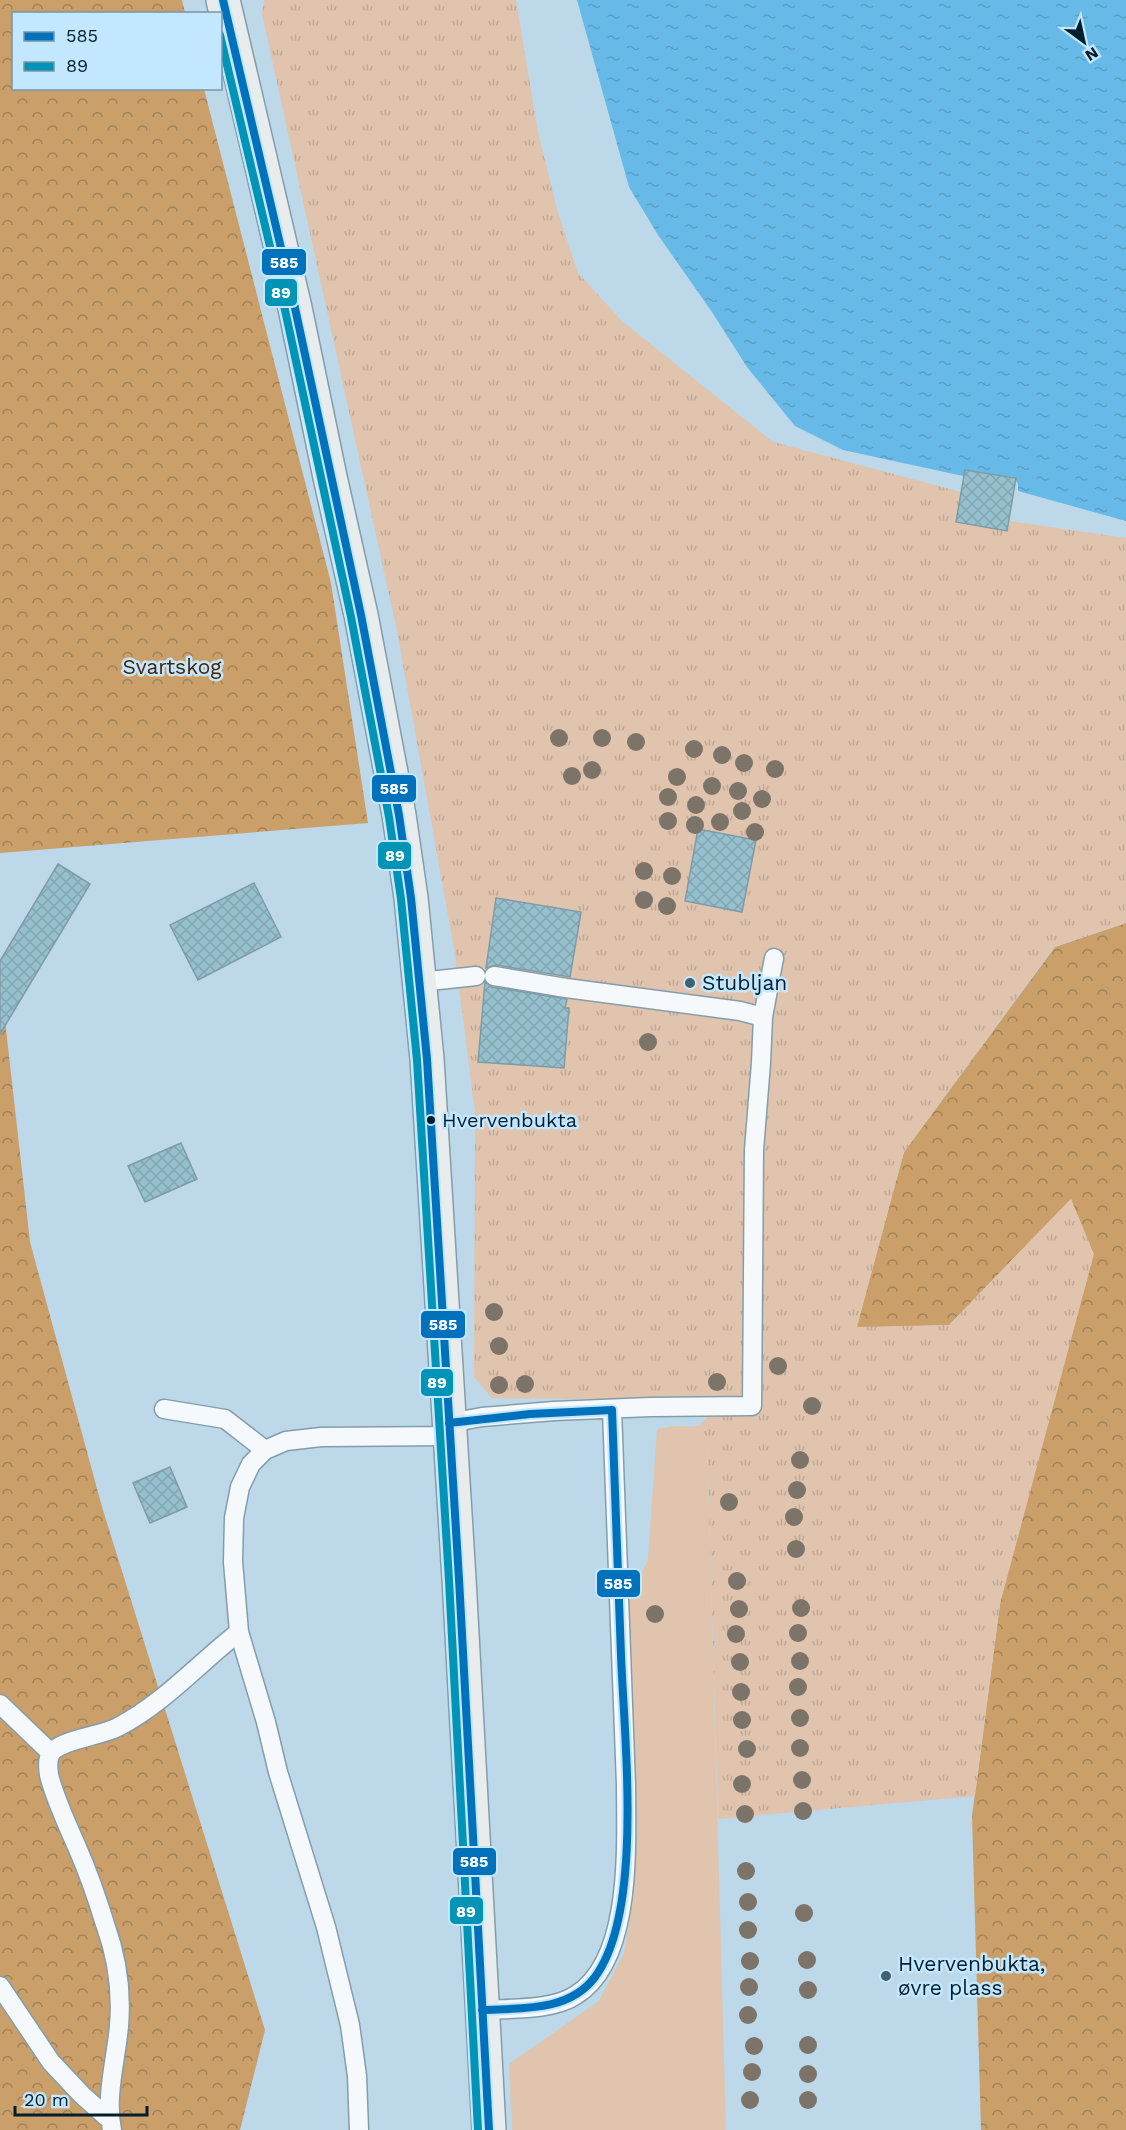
<svg xmlns="http://www.w3.org/2000/svg" width="1126" height="2130" viewBox="0 0 1126 2130" font-family="'Work Sans',sans-serif">
<style>
.grass{fill:#e0c4ae}
.forest{fill:url(#forest-crowns)}
.park{fill:url(#park-tufts)}
.water{fill:url(#water-ripples)}
.building{fill:url(#building-cross-hatch);stroke:#7e9ba6;stroke-width:1.5}
.lines{fill:none;stroke-linecap:round;stroke-linejoin:round}
.lane-casing{stroke:#849dab;stroke-width:21}
.secondary-casing{stroke:#849dab;stroke-width:36}
.lane{stroke:#f5f9fc;stroke-width:18}
.secondary{stroke:#e8eced;stroke-width:33}
.bus-1-casing{stroke:#c2e7ff;stroke-width:12}
.bus-2-casing{stroke:#c2e7ff;stroke-width:12}
.bus-1{stroke:#0072bc;stroke-width:8}
.bus-2{stroke:#0194b6;stroke-width:8}
.tree{fill:#7d7469}
.poi-dot{fill:#445f6e;stroke:#c2e7ff;stroke-width:2}
.bus-dot{fill:#041e2c;stroke:#c2e7ff;stroke-width:2}
.labels{text-anchor:middle;stroke-width:5;stroke-linejoin:round;paint-order:stroke}
.bus-label{font-size:20px;fill:#041e2c;stroke:#c2e7ff;text-anchor:start}
.park-label{font-size:21px;fill:#4a2200;stroke:#c2e7ff}
.poi-label{font-size:21px;fill:#041e2c;stroke:#c2e7ff;text-anchor:start}
.line-badge{stroke:#c2e7ff;stroke-width:2}
.badge-label{font-size:16px;text-anchor:middle;font-weight:bold;fill:#fff}
</style>
<defs>
<pattern id="forest-crowns" width="20" height="18" patternUnits="userSpaceOnUse" patternTransform="scale(1.5)"><rect width="20" height="18" fill="#ca9f69"/><path d="M2 6a3 3 0 1 1 6 0M12 15a3 3 0 1 1 6 0" fill="none" stroke="#a28157"/></pattern>
<pattern id="park-tufts" width="24" height="20" patternUnits="userSpaceOnUse" patternTransform="scale(1.5)"><rect width="24" height="20" fill="#e0c4ae"/><path d="M3 7l-1-3M5 7V3M7 7l1-3M15 17l-1-3M17 17v-4M19 17l1-3" fill="none" stroke="#bfa896"/></pattern>
<pattern id="water-ripples" width="26" height="14" patternUnits="userSpaceOnUse" patternTransform="scale(1.5)"><rect width="26" height="14" fill="#67bae7"/><path d="M2 4q2-2 4 0t4 0M15 11q2-2 4 0t4 0" fill="none" stroke="#589fc6"/></pattern>
<pattern id="building-cross-hatch" width="8" height="8" patternUnits="userSpaceOnUse" patternTransform="scale(1.5)"><rect width="8" height="8" fill="#97c0ce"/><path d="M0 0l8 8M0 8l8-8" fill="none" stroke="#80a5b1"/></pattern>
</defs>
<rect width="100%" height="100%" fill="#bcd8e9"/>
<!-- grass -->
<path class="grass" d="M673 1426H699L707 1441 726 2130H512L509 2064 599 2001 624 1953 634 1895 637 1830 628 1601 648 1560 657 1429Z"/>
<!-- forest -->
<path class="forest" d="M0 0H182L185 13 14 14V88L204 89 331 583 368 823 0 853Z
M1126 923V2130H981L972 1816 1000 1604 1071 1199 949 1325 856 1328 904 1152 1055 947Z
M0 976 30 1242 102 1507 265 2030 240 2130H0Z"/>
<!-- park -->
<path class="park" d="M264 0H516L538 132 558 213 578 273 623 322 773 442 961 492 956 522 1007 531 1010 521 1126 538V923L1054 947 904 1152 857 1327 949 1325 1071 1199 1094 1254 1000 1604 975 1796 718 1819 707 1441 699 1426 722 1400 492 1398 474 1377 475 1112 454 949 397 631 262 14Z"/>
<!-- water -->
<path class="water" d="M577 0H1126V521L1018 491V484L1014 477 970 471 963 476 843 450 795 426 747 367 712 312 658 235 629 187Z"/>
<!-- building -->
<path class="building" d="M965 470 1016 478 1007 531 956 522Z
M698 829 756 840 742 912 685 901Z
M58 864 90 884 0 1034V961Z
M254 883 281 937 198 980 170 925Z
M496 898 581 912 570 977 496 965 486 968Z
M485 982 492 987 567 999 565 1008H569L564 1068 478 1062Z
M181 1143 197 1179 145 1202 128 1166Z
M170 1467 187 1507 150 1523 133 1483Z"/>
<g class="lines">
<!-- lane casing -->
<g class="lane-casing">
<path id="lane" d="M420 982 476 976
M763 1017 774 958
M164 1409 225 1419 265 1450
M449 1423 482 1417 554 1411 650 1407 752 1406 754 1150 761 1063 763 1017 740 1011 566 988 494 976
M0 1704 51 1753
M0 1986 51 2062 82 2095 110 2120
M482 2010C510 2008 552 2011 576 1995 633 1959 626 1845 626 1785L612 1410
M112 2130C105 2097 116 2060 119 2026 122 1991 117 1957 105 1924 97 1898 88 1872 77 1847 67 1824 55 1799 49 1775 48 1768 47 1760 51 1753 61 1739 102 1736 118 1727 164 1703 198 1664 239 1632
M359 2130 357 2076 350 2025 326 1927 278 1772 266 1722 239 1632 233 1562 234 1518 240 1487 251 1464 265 1450 286 1441 321 1437 450 1436"/>
</g>
<!-- secondary casing -->
<g class="secondary-casing">
<path id="secondary" d="M223 0 295 308 330 477 361 615 399 815 411 898 427 1059 459 1579 489 2130"/>
</g>
<!-- lane -->
<use href="#lane" class="lane"/>
<!-- secondary -->
<use href="#secondary" class="secondary"/>
<!-- bus-1 casing -->
<g class="bus-1-casing">
<path id="bus-1" d="M223 0 295 308 361 615 399 815 411 898 427 1059 459 1579 489 2130
M449 1423 530 1414 612 1410
M482 2010C521 2008 569 2012 595 1977 644 1911 624 1737 621 1655 618 1574 615 1492 612 1410"/>
</g>
<!-- bus-2 casing -->
<g class="bus-2-casing">
<path id="bus-2" d="M220 35 285 310 351 617 389 817 401 899 417 1060 449 1580 478 2130"/>
</g>
<!-- bus-1 -->
<use href="#bus-1" class="bus-1"/>
<!-- bus-2 -->
<use href="#bus-2" class="bus-2"/>
</g>
<!-- trees -->
<g class="tree">
<circle cx="559" cy="738" r="9"/>
<circle cx="602" cy="738" r="9"/>
<circle cx="636" cy="742" r="9"/>
<circle cx="694" cy="749" r="9"/>
<circle cx="722" cy="755" r="9"/>
<circle cx="744" cy="763" r="9"/>
<circle cx="775" cy="769" r="9"/>
<circle cx="592" cy="770" r="9"/>
<circle cx="572" cy="776" r="9"/>
<circle cx="677" cy="777" r="9"/>
<circle cx="712" cy="786" r="9"/>
<circle cx="738" cy="791" r="9"/>
<circle cx="668" cy="797" r="9"/>
<circle cx="762" cy="799" r="9"/>
<circle cx="696" cy="805" r="9"/>
<circle cx="742" cy="811" r="9"/>
<circle cx="668" cy="821" r="9"/>
<circle cx="720" cy="822" r="9"/>
<circle cx="695" cy="825" r="9"/>
<circle cx="755" cy="832" r="9"/>
<circle cx="644" cy="871" r="9"/>
<circle cx="672" cy="876" r="9"/>
<circle cx="644" cy="900" r="9"/>
<circle cx="667" cy="906" r="9"/>
<circle cx="648" cy="1042" r="9"/>
<circle cx="494" cy="1312" r="9"/>
<circle cx="499" cy="1346" r="9"/>
<circle cx="778" cy="1366" r="9"/>
<circle cx="717" cy="1382" r="9"/>
<circle cx="525" cy="1384" r="9"/>
<circle cx="499" cy="1385" r="9"/>
<circle cx="812" cy="1406" r="9"/>
<circle cx="800" cy="1460" r="9"/>
<circle cx="797" cy="1490" r="9"/>
<circle cx="729" cy="1502" r="9"/>
<circle cx="794" cy="1517" r="9"/>
<circle cx="796" cy="1549" r="9"/>
<circle cx="737" cy="1581" r="9"/>
<circle cx="801" cy="1608" r="9"/>
<circle cx="739" cy="1609" r="9"/>
<circle cx="655" cy="1614" r="9"/>
<circle cx="798" cy="1633" r="9"/>
<circle cx="736" cy="1634" r="9"/>
<circle cx="800" cy="1661" r="9"/>
<circle cx="740" cy="1662" r="9"/>
<circle cx="798" cy="1687" r="9"/>
<circle cx="741" cy="1692" r="9"/>
<circle cx="800" cy="1718" r="9"/>
<circle cx="742" cy="1720" r="9"/>
<circle cx="800" cy="1748" r="9"/>
<circle cx="747" cy="1749" r="9"/>
<circle cx="802" cy="1780" r="9"/>
<circle cx="742" cy="1784" r="9"/>
<circle cx="803" cy="1811" r="9"/>
<circle cx="745" cy="1814" r="9"/>
<circle cx="746" cy="1871" r="9"/>
<circle cx="748" cy="1902" r="9"/>
<circle cx="804" cy="1913" r="9"/>
<circle cx="748" cy="1930" r="9"/>
<circle cx="807" cy="1960" r="9"/>
<circle cx="750" cy="1961" r="9"/>
<circle cx="749" cy="1987" r="9"/>
<circle cx="808" cy="1990" r="9"/>
<circle cx="748" cy="2015" r="9"/>
<circle cx="808" cy="2045" r="9"/>
<circle cx="754" cy="2046" r="9"/>
<circle cx="752" cy="2072" r="9"/>
<circle cx="808" cy="2074" r="9"/>
<circle cx="750" cy="2100" r="9"/>
<circle cx="808" cy="2100" r="9"/>
</g>
<!-- markers -->
<g class="poi-dot">
<circle cx="690" cy="983" r="6"/>
<circle cx="886" cy="1976" r="6"/>
</g>
<circle class="bus-dot" cx="431" cy="1120" r="5"/>
<g class="labels">
<!-- bus labels -->
<g class="bus-label">
<text x="442" y="1127">Hvervenbukta</text>
</g>
<!-- park labels -->
<g class="park-label">
<text x="172" y="674">Svartskog</text>
</g>
<!-- poi labels -->
<g class="poi-label">
<text x="702" y="990">Stubljan</text>
<text x="898" y="1971">Hvervenbukta,<tspan x="898" dy="24">øvre plass</tspan></text>
</g>
</g>
<g class="line-badge">
<rect x="261" y="248" width="46" height="28" rx="6" fill="#0072bc"/>
<rect x="264" y="278" width="34" height="29" rx="6" fill="#0194b6"/>
<rect x="371" y="774" width="46" height="29" rx="6" fill="#0072bc"/>
<rect x="377" y="841" width="35" height="29" rx="6" fill="#0194b6"/>
<rect x="420" y="1310" width="46" height="29" rx="6" fill="#0072bc"/>
<rect x="420" y="1368" width="34" height="29" rx="6" fill="#0194b6"/>
<rect x="596" y="1569" width="45" height="29" rx="6" fill="#0072bc"/>
<rect x="452" y="1847" width="45" height="29" rx="6" fill="#0072bc"/>
<rect x="449" y="1896" width="35" height="29" rx="6" fill="#0194b6"/>
</g>
<g class="badge-label">
<text x="284" y="268">585</text>
<text x="281" y="298">89</text>
<text x="394" y="794">585</text>
<text x="395" y="861">89</text>
<text x="443" y="1330">585</text>
<text x="437" y="1388">89</text>
<text x="618" y="1589">585</text>
<text x="474" y="1867">585</text>
<text x="466" y="1917">89</text>
</g>
<!-- legend -->
<rect x="12" y="12" width="210" height="78" fill="#c2e7ff" stroke="#7697ab" stroke-width="1.5"/>
<rect x="24" y="32" width="30" height="9" fill="#0072bc" stroke="#7697ab" stroke-width="1.5"/>
<text x="66" y="42" font-size="18" fill="#041e2c">585</text>
<rect x="24" y="62" width="30" height="9" fill="#0194b6" stroke="#7697ab" stroke-width="1.5"/>
<text x="66" y="72" font-size="18" fill="#041e2c">89</text>
<!-- north arrow -->
<g transform="translate(1084 42) rotate(147)" stroke="#c2e7ff" stroke-width="4.5" paint-order="stroke">
<path d="M0-4.5L10 22L0 15L-10 22Z" fill="#041e2c"/>
<text y="-9" font-size="16" font-weight="bold" text-anchor="middle" fill="#041e2c">N</text>
</g>
<!-- scale -->
<path d="M15 2106v9h132v-9" fill="none" stroke="#041e2c" stroke-width="3"/>
<text x="24" y="2106" font-size="18" fill="#041e2c" stroke="#c2e7ff" stroke-width="4.5" paint-order="stroke">20 m</text>
</svg>
